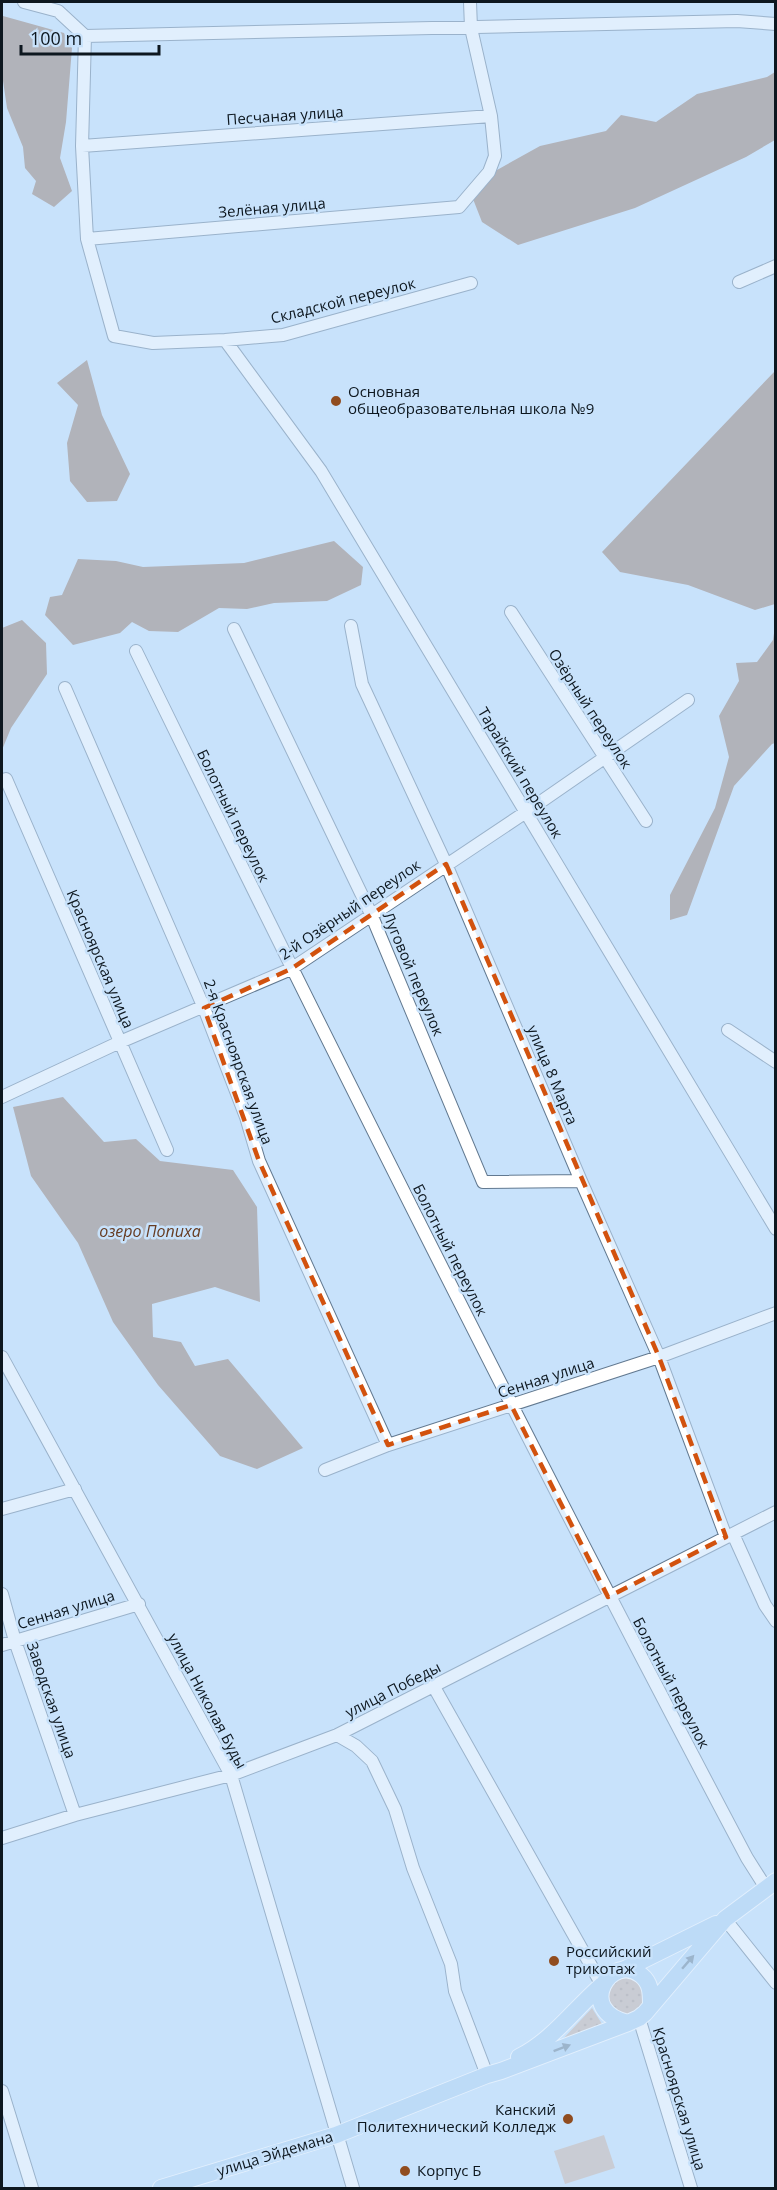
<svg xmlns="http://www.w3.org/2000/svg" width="777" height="2190" viewBox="0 0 777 2190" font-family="'Open Sans',sans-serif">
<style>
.grass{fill:url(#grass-dots)}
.pitch{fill:#cbb2a4}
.water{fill:#967a6a}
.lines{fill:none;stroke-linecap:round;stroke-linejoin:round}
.minor-casing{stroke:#627990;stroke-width:14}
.major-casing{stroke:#fff;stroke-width:18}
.minor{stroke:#fff;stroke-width:12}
.major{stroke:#b0d2f2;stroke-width:16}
.oneway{fill:#677e93}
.marked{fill:none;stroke:#d2520e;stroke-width:4.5;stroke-dasharray:12 8;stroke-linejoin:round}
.poi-dot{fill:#904c1f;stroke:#c8e2fb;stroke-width:2}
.labels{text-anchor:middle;stroke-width:5;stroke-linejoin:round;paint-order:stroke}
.street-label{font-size:15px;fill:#0d171f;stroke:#c8e2fb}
.poi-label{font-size:15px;fill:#0d171f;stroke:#c8e2fb;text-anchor:start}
.water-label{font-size:16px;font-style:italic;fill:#673c22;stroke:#c8e2fb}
</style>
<defs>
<pattern id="grass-dots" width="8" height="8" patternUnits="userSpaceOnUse" patternTransform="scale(1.5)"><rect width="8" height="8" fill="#cbb2a4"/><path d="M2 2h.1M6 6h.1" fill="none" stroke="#ad988d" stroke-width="1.8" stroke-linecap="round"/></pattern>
</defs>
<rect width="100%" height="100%" fill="#c8e2fb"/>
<!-- grass -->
<path class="grass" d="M621 1977 633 1978 643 1986 644 2005 628 2016 610 2008 608 1989Z
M592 2008 602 2024 563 2039Z"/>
<!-- pitch -->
<path class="pitch" d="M604 2135 615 2168 565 2184 554 2151Z"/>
<!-- water -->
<path class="water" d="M3 16 64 33 72 48 66 122 60 158 72 191 54 207 32 194 36 181 25 168 23 147 7 108 2 74V19Z
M775 72V140L746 157 635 208 518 245 482 222 473 199 497 170 540 146 606 131 621 115 656 122 697 94 767 77Z
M87 360 102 415 130 474 117 501 87 502 70 481 67 443 78 405 57 383Z
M775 371V604L755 610 688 585 620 572 602 552Z
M334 541 363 567 361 585 327 601 274 603 247 609 219 608 178 632 149 631 132 622 120 633 73 645 45 615 50 597 62 595 78 559 116 561 143 567 244 563Z
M22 620 46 643 47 674 11 728 2 750V628Z
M775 626V743L772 744 734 786 687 915 670 920V895L715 808 729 757 719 716 739 681 736 663 757 662 773 640Z
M63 1097 104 1142 136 1139 160 1161 233 1170 257 1207 260 1302 215 1287 152 1304 153 1337 181 1342 195 1366 228 1359 303 1448 257 1469 220 1456 158 1385 113 1322 78 1243 31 1176 13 1107Z"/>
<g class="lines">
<!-- minor casing -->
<g class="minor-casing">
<path id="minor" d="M24 2 58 11 85 36 737 21 776 24
M85 36 82 146 87 239 114 336 153 343 225 340 283 335 471 283
M82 146 491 116
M87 239 459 207 489 172 495 156 491 116 471 28 470 2
M739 282 776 266
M225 340 321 471 776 1229
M511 612 646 821
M351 626 362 684 446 864 581 1181 659 1357 726 1537
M234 629 371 914 483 1182 581 1181
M136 651C334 1056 536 1460 747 1858L766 1888
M65 688 204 1008 246 1117 259 1161 388 1445
M6 779 167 1150
M728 1030 776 1062
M2 1097 120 1042 291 969 526 812 688 700
M2 1357 231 1775 353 2188
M325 1470 388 1445 659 1357 776 1313
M2 1509 75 1489
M733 1534 765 1605 776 1621
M2 1594 15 1641 75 1815
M2 1645 139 1604
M434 1687 602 1985
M337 1735 356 1746 372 1761 395 1809 413 1868 451 1964 455 1991 487 2075
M2 1838 75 1815 231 1775 337 1735 776 1512
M725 1919 776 1983
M639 2018 691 2188
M2 2091 32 2188"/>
</g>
<!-- major casing -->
<g class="major-casing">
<path id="major" d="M625 1969 716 1924
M651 2005C651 1993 651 1983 641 1975 611 1951 574 2011 628 2023L639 2018 645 2013 725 1919 776 1881
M519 2057C552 2041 575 2008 602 1985
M161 2188 336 2135 487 2075 501 2071 628 2023"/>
</g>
<!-- minor -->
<use href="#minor" class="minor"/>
<!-- major -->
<use href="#major" class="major"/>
</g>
<!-- one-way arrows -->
<defs><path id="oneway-solid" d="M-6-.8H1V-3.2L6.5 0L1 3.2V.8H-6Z" transform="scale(1.5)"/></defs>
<g class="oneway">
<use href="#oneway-solid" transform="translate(688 1962) rotate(-49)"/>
<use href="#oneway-solid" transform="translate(562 2048) rotate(-21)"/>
</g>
<!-- marked area -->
<path d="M0 0H777V2190H0ZM446 864 659 1357 726 1537 608 1597 511 1405 388 1445 259 1161 204 1008 291 969Z" fill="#c8e2fb" fill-opacity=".55" fill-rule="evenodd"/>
<path class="marked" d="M446 864 659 1357 726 1537 608 1597 511 1405 388 1445 259 1161 204 1008 291 969Z"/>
<!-- markers -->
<g class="poi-dot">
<circle cx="336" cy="401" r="6"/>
<circle cx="554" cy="1961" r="6"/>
<circle cx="568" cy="2119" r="6"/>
<circle cx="405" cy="2171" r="6"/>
</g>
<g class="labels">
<!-- street labels -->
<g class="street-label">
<text transform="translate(285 116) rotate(-4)" y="5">Песчаная улица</text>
<text transform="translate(272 208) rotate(-5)" y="5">Зелёная улица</text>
<text transform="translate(343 301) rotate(-14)" y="5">Складской переулок</text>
<text transform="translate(590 709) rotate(57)" y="5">Озёрный переулок</text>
<text transform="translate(520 773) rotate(59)" y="5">Тарайский переулок</text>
<text transform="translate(233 816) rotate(64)" y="5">Болотный переулок</text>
<text transform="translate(350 910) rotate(-34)" y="5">2-й Озёрный переулок</text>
<text transform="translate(100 959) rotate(67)" y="5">Красноярская улица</text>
<text transform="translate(413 974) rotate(67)" y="5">Луговой переулок</text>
<text transform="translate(238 1062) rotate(70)" y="5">2-я Красноярская улица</text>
<text transform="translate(552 1075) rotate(67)" y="5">улица 8 Марта</text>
<text transform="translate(450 1250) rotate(63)" y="5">Болотный переулок</text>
<text transform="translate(546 1378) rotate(-18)" y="5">Сенная улица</text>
<text transform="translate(66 1610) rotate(-17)" y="5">Сенная улица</text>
<text transform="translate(671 1683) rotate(62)" y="5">Болотный переулок</text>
<text transform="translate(393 1690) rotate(-27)" y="5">улица Победы</text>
<text transform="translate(51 1700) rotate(71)" y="5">Заводская улица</text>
<text transform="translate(207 1701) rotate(62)" y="5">улица Николая Буды</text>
<text transform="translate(679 2099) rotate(73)" y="5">Красноярская улица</text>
<text transform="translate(275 2154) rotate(-17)" y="5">улица Эйдемана</text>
</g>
<!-- poi labels -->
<g class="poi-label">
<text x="348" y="397">Основная<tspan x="348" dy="17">общеобразовательная школа №9</tspan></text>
<text x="566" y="1957">Российский<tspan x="566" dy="17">трикотаж</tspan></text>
<text x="556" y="2115" text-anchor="end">Канский<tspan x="556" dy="17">Политехнический Колледж</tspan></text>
<text x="417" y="2176">Корпус Б</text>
</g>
<!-- water labels -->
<g class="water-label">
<text x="150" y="1237">озеро Попиха</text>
</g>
</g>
<!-- border -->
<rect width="777" height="2190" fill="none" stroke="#0d171f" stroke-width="6"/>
<!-- scale -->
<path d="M21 45v9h138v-9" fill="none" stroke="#0d171f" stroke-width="3"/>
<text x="30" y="45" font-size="18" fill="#0d171f" stroke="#c8e2fb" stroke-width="4.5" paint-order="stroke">100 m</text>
</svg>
